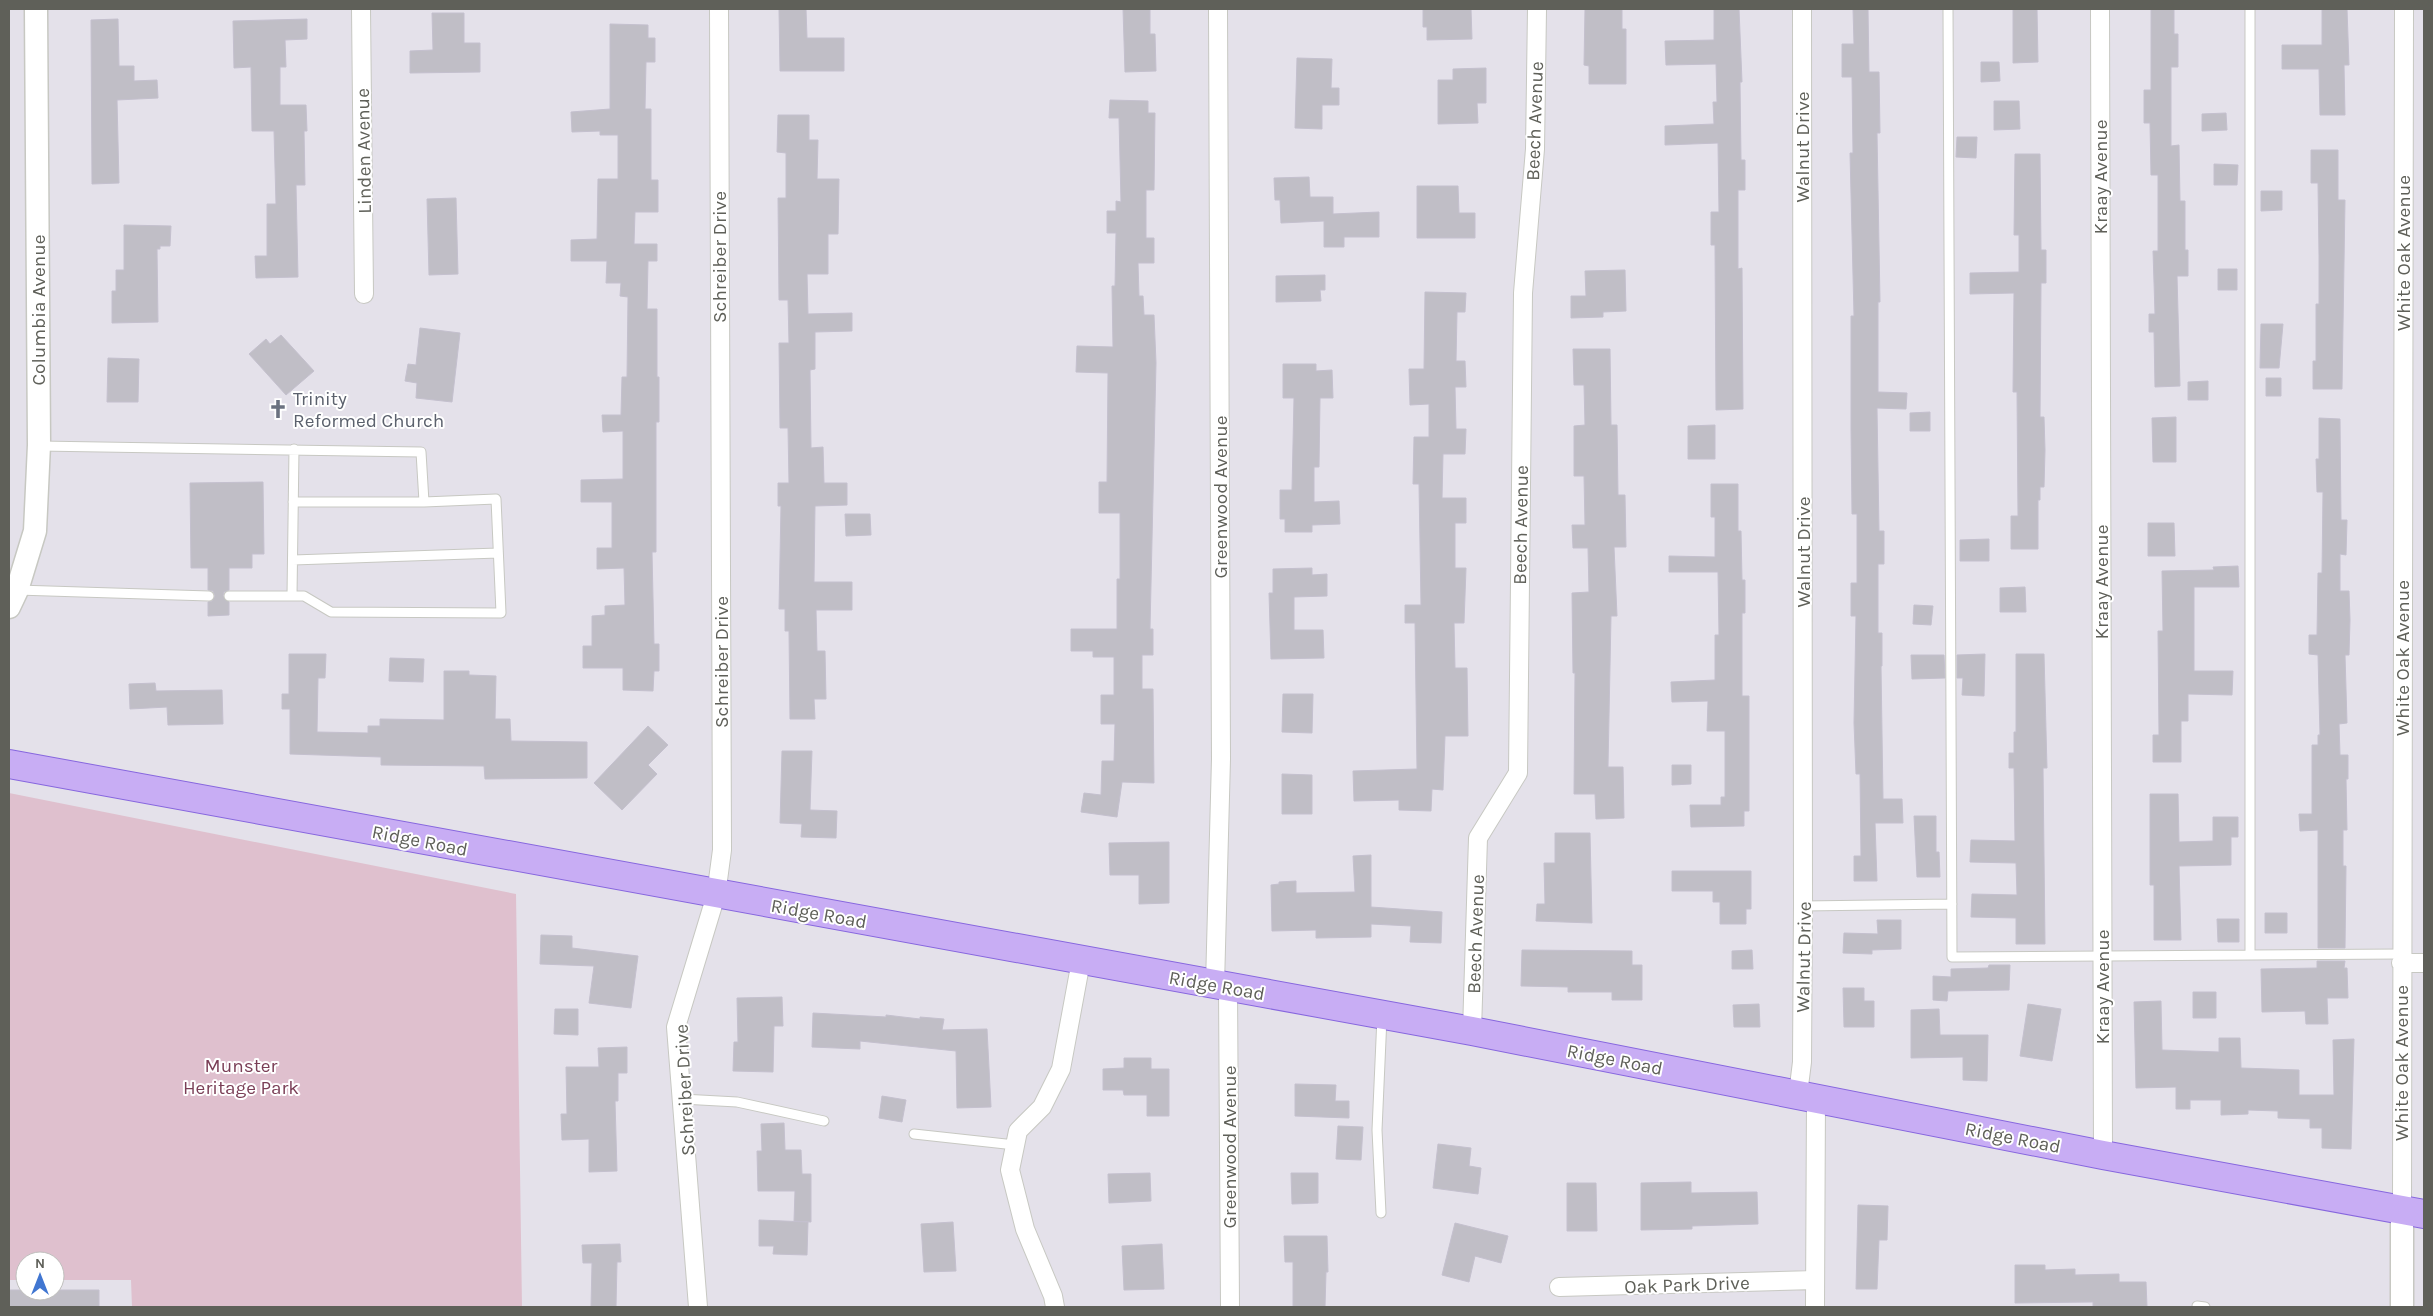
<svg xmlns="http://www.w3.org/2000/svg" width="2433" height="1316" viewBox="0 0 2433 1316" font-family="Karla,sans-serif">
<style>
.green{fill:#dfc0ce}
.building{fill:#c0bec6;stroke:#c4c0ce}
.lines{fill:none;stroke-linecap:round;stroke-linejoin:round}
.service-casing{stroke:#c7c8c2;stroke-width:11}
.minor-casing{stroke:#c7c8c2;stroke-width:20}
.tertiary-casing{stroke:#c7c8c2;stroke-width:25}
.primary-casing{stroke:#8767de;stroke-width:30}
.service{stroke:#fff;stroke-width:9}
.minor{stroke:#fff;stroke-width:18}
.tertiary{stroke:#fff;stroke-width:22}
.primary{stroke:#c8adf4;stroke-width:28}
.labels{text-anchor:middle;stroke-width:4;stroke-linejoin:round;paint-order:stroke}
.street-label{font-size:19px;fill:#5f6059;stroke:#fff}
.worship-label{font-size:19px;fill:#5b616d;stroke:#fff;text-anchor:start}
.park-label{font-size:19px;fill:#7a3e56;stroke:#fff}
</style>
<rect width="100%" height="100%" fill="#e4e1ea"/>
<!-- green -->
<path class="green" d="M9 793 516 894 522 1307H132L131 1280H55V1261H25V1280H9Z"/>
<!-- building -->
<path class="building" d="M779 9H806L807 38H844V71H780Z
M1123 9H1150V34H1155L1156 71 1125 72Z
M1423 9H1471L1472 39 1427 40V27H1423Z
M1585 9H1622V29H1626V84H1589V66L1584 65Z
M1714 9H1739L1742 82H1740L1741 160H1745V190H1738V269L1742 268 1743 409 1716 410 1715 245H1711V212H1719L1718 143 1665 145V126L1714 124 1713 102H1717L1716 64 1666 65 1665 41 1714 40Z
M1853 9H1868L1869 72H1879L1880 133H1877L1880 302H1878V392L1907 393 1906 409 1877 408 1879 531H1884V564H1878V633H1882V666H1881L1883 799H1902L1903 823H1875L1877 881H1854V856H1861L1860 774H1856L1854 723 1856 616H1851V583H1857V514H1852L1851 429V316H1854L1850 153H1853L1852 77H1842V44H1854Z
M2013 9H2037L2038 62 2013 63Z
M2151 9H2174V34H2178V67H2171V146L2179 145 2180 201H2185V250H2188V276H2177L2180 386 2155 387 2154 332H2149V314H2155L2153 251H2158V175H2151L2150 123H2144V90H2151Z
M2322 9H2347L2349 65H2344L2345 115H2320L2319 69H2282V45H2322Z
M432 13H464V43H480V72L410 73V51L433 50Z
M118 19 119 66H134V81L157 80 158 98 117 100 119 183 92 184 91 20Z
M307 19V39L285 40 286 67H280V105H306L307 131H304L305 185H296L298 277 256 278 255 256H267V204H276L274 131H252L251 67 234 68 233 21Z
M610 24 648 25V38H655V62H646L645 109H651V180H658V212H635L634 244H657V261H648L647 309H657V377H659V422H656V552H652L654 644H659V671H654L653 691 623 690V668H583V646H592V616L605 615V606L625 605 624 568 597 569V548H612V502H581V480L623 479V431L603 432 602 415H621L622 377H627L628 297 620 296 621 283H606L607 261H571V240L597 239 598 179H618V135H600V131L572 132 571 112 610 109Z
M1297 58 1332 59 1331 88H1339V105H1322V129L1295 128Z
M1981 62H1999L2000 81 1981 82Z
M1486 68V103H1477L1478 123 1438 124V80H1453V69Z
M1110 100 1148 101V113H1155L1154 190H1146V238H1154V263H1138L1139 296H1143L1144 315H1154L1156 363 1150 629H1153V655H1142V689H1153L1154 783 1122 782 1117 817 1081 812 1084 793 1101 795 1102 761H1114L1115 724H1101V695H1114V657H1093V651H1071V629H1117V579H1120V513H1099V482H1107L1108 373 1076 372 1077 346 1113 347 1112 286H1115L1116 233H1107V211H1116V201L1121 202 1119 118H1109Z
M1994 101H2019L2020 129 1994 130Z
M2226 113 2227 130 2202 131V114Z
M778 115H809V140H818L817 179H839L838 234H828V274H807L808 314 852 313V331L815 332V369L810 370 811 448 823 447 824 483H847V505L815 506 814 582H852V610H816L817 651H825L826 699H814L815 719H790L789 631H785V609H779L781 506H778V483H789L788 428H780L779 343H789L788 300H779L778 198H786V153L777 152Z
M1957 137H1977L1976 158 1956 157Z
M2311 150H2338V200H2345L2342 389H2313V361H2316V304H2319V255L2318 183H2311Z
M2015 154H2040L2041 250H2046V283H2041L2040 417H2044L2045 450 2044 487H2040V500H2038V549H2011V516H2018L2017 392H2013L2014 293 1970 294V273L2019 272V235H2014Z
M2214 164 2238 165 2237 185H2214Z
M1309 177 1310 197H1333V214L1379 212V237H1344V247H1324V221L1281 223 1280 200H1275L1274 178Z
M1417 186H1458L1459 213H1475V238H1417Z
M2261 191H2282V210L2261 211Z
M456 198 458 274 429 275 427 199Z
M124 225 171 226 170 246H160V249H157L158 322 112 323V291H116V270H124Z
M2218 269H2237V290H2218Z
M1625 270 1626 311 1603 312V317L1571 318V296H1586L1585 271Z
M1325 275V290H1320L1321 301 1276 302V276Z
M1425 292 1466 293 1465 312H1457L1456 361H1465L1466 387H1455L1456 429H1466L1465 454H1443L1442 498H1466V523H1455V568H1466L1464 623H1454L1455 668H1467L1468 736H1445L1443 790 1432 789 1431 811 1399 810V800L1354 801 1353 771 1417 769 1415 623H1405V605H1421L1419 484H1413L1414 437H1429V404L1410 405 1409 369H1424Z
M2261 324H2283L2279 368H2260Z
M420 328 460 333 452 402 416 398 417 383 405 381 408 364 416 365Z
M281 335 314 371 286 395 249 354 266 339 270 344Z
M1573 349H1610L1611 425H1617L1618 495H1625L1626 547H1614L1617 616H1611L1608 767H1623L1624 818 1596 819 1595 794H1574L1575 673H1573L1572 593 1589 592 1588 548H1573L1572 525H1585L1584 476H1574V426L1585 425 1584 385H1574Z
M108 358 139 359 138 402H107Z
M1283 364H1316V371L1332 370 1333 398H1320L1319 467H1314V502L1339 501 1340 524 1312 525V532H1285V519H1280V490H1292L1294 398H1283Z
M2266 378H2281V396H2266Z
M2208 381V400H2188V382Z
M1930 412V431H1910V413Z
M2176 417V462H2153L2152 418Z
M2319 418 2340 419 2341 520H2347L2346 555 2340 554V591H2349L2350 620 2349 655H2345L2347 723 2339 724 2340 755H2348V779H2346L2347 830H2343V866H2346L2345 948H2318V830L2300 831 2299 814H2312V745H2318V735H2320L2318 655 2309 654V635H2317L2318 573H2322L2323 492H2317L2316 459H2319Z
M1715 425V459H1688V426Z
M263 482 264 554H252V568H229V590L224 592 223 596 229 602V615L208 616V602L212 601 215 596 213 591 208 590V568H191L190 483Z
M1711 484H1738V531H1741L1742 580H1745V613H1742V696H1749V811H1744V826L1691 827 1690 805H1721V797H1725V731H1707L1708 701 1672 702 1671 682 1715 680V635H1719L1718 572H1669V556L1715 557V517H1711Z
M845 514H870L871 535 846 536Z
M2148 523H2174L2175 556H2148Z
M1989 539V561H1960V540Z
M2238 566 2239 587H2194V671H2233L2232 695 2188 694V721H2181V762H2153V735H2159L2158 631H2163L2162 571 2214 570 2213 567Z
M1312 568V575L1327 574V596L1294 597V630H1323L1324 658 1271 659 1269 593H1273V569Z
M2025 587 2026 612H2000V588Z
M1914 605 1933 606 1931 625 1913 624Z
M289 654H326L325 678H318L317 732 368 733V726H380V719L444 720V671H469V675L496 676 495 719H510L511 741 587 742V778L485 779 484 766 381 765V757L290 754V709H282V694H289Z
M1985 654 1984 696 1962 695 1963 678H1957V655Z
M2016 654H2044L2047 768H2043L2045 944H2016V918L1971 917 1972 894 2017 895 2016 863 1970 862 1971 840 2015 841 2014 768H2009V753H2014V732H2016Z
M1911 655H1944L1945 678 1912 679Z
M390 658 424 659 423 682 389 681Z
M155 683 156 691 222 690 223 724 168 725 167 707 130 709 129 684Z
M1283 694H1313L1312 733 1282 732Z
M648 726 668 745 648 765 657 774 622 810 594 783Z
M782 751H812L810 810 837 811 836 838 801 837 802 824 780 823Z
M1672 765H1691V784L1672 785Z
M1282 774 1312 775V814H1282Z
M2150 794H2178L2179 842 2213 841V817H2238V837H2231V865L2179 866 2181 940H2154V885H2150Z
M1914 816H1936V852H1939L1940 877H1917Z
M1555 833H1590L1592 923 1536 921 1537 904H1545L1544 863H1555Z
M1169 842V903L1139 904V875H1110L1109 843Z
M1371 855V907L1442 912 1441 943 1410 942 1411 926 1371 924V937L1316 938V930L1272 931 1271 885 1279 884V882L1296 881V893L1355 892 1353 856Z
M1672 871H1751V909H1746V924H1720V902H1713V891H1672Z
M2265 913H2287V933H2265Z
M2217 919H2239V942H2218Z
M1877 920H1901V949L1872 950V954L1843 953 1844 933 1878 934Z
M541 935 572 936V948L638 956 631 1008 589 1003 594 966 540 964Z
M1522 950 1632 951V965H1642V1000H1612V992H1568V987L1521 986Z
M1752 950 1753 969H1732V951Z
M2317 961H2345L2344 968H2347L2348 998H2327L2328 1024H2306L2305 1011 2262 1012 2261 969 2317 968Z
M1989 965H2010L2009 990 1948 991 1947 1001 1933 1000V976L1951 977V969L1988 968Z
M1843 988H1864V1001H1874V1027H1844Z
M2193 992H2216V1018H2193Z
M782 997 783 1026H774L773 1072 733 1071 734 1042H738L737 998Z
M2161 1001 2162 1050 2219 1052V1038H2240L2241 1068 2299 1070V1095H2334L2333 1040 2354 1039 2351 1149 2322 1148V1128H2310V1119L2278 1118V1111L2248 1110V1114L2221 1115V1100H2190V1109H2176V1087L2136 1088 2134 1002Z
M1759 1004 1760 1027H1734L1733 1005Z
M2028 1004 2061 1009 2052 1061 2020 1056Z
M555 1009H578V1035L554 1034Z
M1939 1009 1940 1035H1988L1987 1081 1963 1080V1057L1911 1058V1010Z
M813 1013 886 1017V1015L920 1019V1017L944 1019 942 1030 987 1029 991 1107 957 1108 956 1051 860 1041V1049L812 1047Z
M627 1047V1073H618V1101H615L617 1171 589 1172V1139L562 1140 561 1114H567L566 1067H599L598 1048Z
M1124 1058H1151V1069H1169V1116H1147V1095H1124L1123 1090H1103V1069L1124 1068Z
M1295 1084 1336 1085 1335 1101H1349V1118L1295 1116Z
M882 1096 906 1100 902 1122 879 1118Z
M784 1123 785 1150H801L802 1174H811V1222L794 1221 795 1191H758L757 1151H762L761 1124Z
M1338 1126 1363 1127 1361 1160 1336 1159Z
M1438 1144 1471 1148 1469 1166 1481 1168 1478 1194 1433 1188Z
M1150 1173 1151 1201 1109 1203 1108 1174Z
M1291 1173H1318V1203L1292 1204Z
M1691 1182V1193L1757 1192 1758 1224 1692 1226V1229L1641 1230V1183Z
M1567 1183H1596L1597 1231H1567Z
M1858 1205 1888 1206 1887 1240H1879L1877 1289H1856Z
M759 1220 808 1222 807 1255 773 1254 774 1246H759Z
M953 1222 956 1271 924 1272 921 1224Z
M1455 1223 1508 1236 1501 1263 1475 1256 1469 1282 1442 1275Z
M1284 1236H1327L1328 1272H1326L1325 1307H1293V1262H1285Z
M620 1244 621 1262H617L616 1307H591L592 1263H583L582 1245Z
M1162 1244 1164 1289 1124 1290 1122 1246Z
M2015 1265H2045V1270L2075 1269V1275L2119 1274V1282H2146L2147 1307H2093V1302L2015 1303Z
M9 1290H99V1307H9Z"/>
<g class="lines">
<!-- service casing -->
<g class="service-casing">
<path id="service" d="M1948 9 1952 957 2401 954
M2250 9V955
M39 446 421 452 424 502 496 499 501 613 331 612 304 596H229
M293 502H424
M293 560 498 553
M17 590 209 596
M292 596 294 449
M1803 906 1952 904
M682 1099 737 1102 824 1121
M914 1134 1015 1145
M1381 1213 1377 1130 1382 1017
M2197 1307V1306L2205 1307"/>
</g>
<!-- minor casing -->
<g class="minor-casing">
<path id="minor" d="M361 9 364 294
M2100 9 2103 1155
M2401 963H2424
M1215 985 1221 759 1218 9
M1228 987 1230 1307
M1472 1031 1478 838 1518 773 1523 293 1535 149 1537 9
M1798 1094 1802 1062 1803 906 1802 9
M2402 1210 2404 9
M1559 1287 1815 1280
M698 1307 676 1027 716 895 722 850 719 9
M1055 1307 1053 1296 1025 1229 1010 1170 1018 1131 1042 1107 1061 1069 1081 961
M1815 1307 1816 1098"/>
</g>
<!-- tertiary casing -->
<g class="tertiary-casing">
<path id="tertiary" d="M9 607 17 590 35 531 39 445 36 9
M2402 1210V1307"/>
</g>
<!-- primary casing -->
<g class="primary-casing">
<path id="primary" d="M9 764 1472 1031 2103 1155 2424 1214"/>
</g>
<!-- service -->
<use href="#service" class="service"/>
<!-- minor -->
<use href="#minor" class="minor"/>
<!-- tertiary -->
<use href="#tertiary" class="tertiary"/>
<!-- primary -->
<use href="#primary" class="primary"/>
</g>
<!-- icons -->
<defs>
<g id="church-bare" transform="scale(1.5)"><path d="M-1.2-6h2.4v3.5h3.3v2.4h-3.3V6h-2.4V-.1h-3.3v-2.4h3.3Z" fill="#6b7280" stroke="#fff" stroke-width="2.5" paint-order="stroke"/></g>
</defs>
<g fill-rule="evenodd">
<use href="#church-bare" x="278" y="409"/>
</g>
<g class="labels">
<!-- street labels -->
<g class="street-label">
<text transform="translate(1534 121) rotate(-88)" y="7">Beech Avenue</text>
<text transform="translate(1802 147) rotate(-90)" y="7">Walnut Drive</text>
<text transform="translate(363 151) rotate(-91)" y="7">Linden Avenue</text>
<text transform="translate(2100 177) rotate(-90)" y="7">Kraay Avenue</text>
<text transform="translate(2403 253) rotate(-90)" y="7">White Oak Avenue</text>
<text transform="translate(719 257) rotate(-90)" y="7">Schreiber Drive</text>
<text transform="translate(38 310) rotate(-90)" y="7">Columbia Avenue</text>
<text transform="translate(1220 497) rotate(-90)" y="7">Greenwood Avenue</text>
<text transform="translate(1520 525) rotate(-89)" y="7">Beech Avenue</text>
<text transform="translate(1803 552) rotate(-90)" y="7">Walnut Drive</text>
<text transform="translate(2101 582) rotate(-90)" y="7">Kraay Avenue</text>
<text transform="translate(2402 658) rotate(-90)" y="7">White Oak Avenue</text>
<text transform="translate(721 662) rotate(-90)" y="7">Schreiber Drive</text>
<text transform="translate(420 840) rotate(11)" y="7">Ridge Road</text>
<text transform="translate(819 913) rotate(10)" y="7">Ridge Road</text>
<text transform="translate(1475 934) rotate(-88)" y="7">Beech Avenue</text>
<text transform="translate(1803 957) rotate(-89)" y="7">Walnut Drive</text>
<text transform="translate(1217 985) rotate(10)" y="7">Ridge Road</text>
<text transform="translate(2102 987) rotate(-90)" y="7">Kraay Avenue</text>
<text transform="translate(1615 1059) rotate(11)" y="7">Ridge Road</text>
<text transform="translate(2401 1063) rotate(-90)" y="7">White Oak Avenue</text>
<text transform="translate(684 1090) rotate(-93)" y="7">Schreiber Drive</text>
<text transform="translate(2013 1137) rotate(11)" y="7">Ridge Road</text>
<text transform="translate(1229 1147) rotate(-90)" y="7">Greenwood Avenue</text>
<text transform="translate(1687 1284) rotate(-2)" y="7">Oak Park Drive</text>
</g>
<!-- worship labels -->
<g class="worship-label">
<text x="293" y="405">Trinity<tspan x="293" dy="22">Reformed Church</tspan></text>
</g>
<!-- park labels -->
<g class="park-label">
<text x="241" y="1072">Munster<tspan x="241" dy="22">Heritage Park</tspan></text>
</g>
</g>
<!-- border -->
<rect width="2433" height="1316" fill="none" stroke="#5f6059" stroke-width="20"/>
<!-- north arrow -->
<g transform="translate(40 1276)"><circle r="24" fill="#ffffff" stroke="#bfbfbd"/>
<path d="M0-4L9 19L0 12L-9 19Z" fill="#4076d1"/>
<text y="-8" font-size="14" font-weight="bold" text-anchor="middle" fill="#5f6059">N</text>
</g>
</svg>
